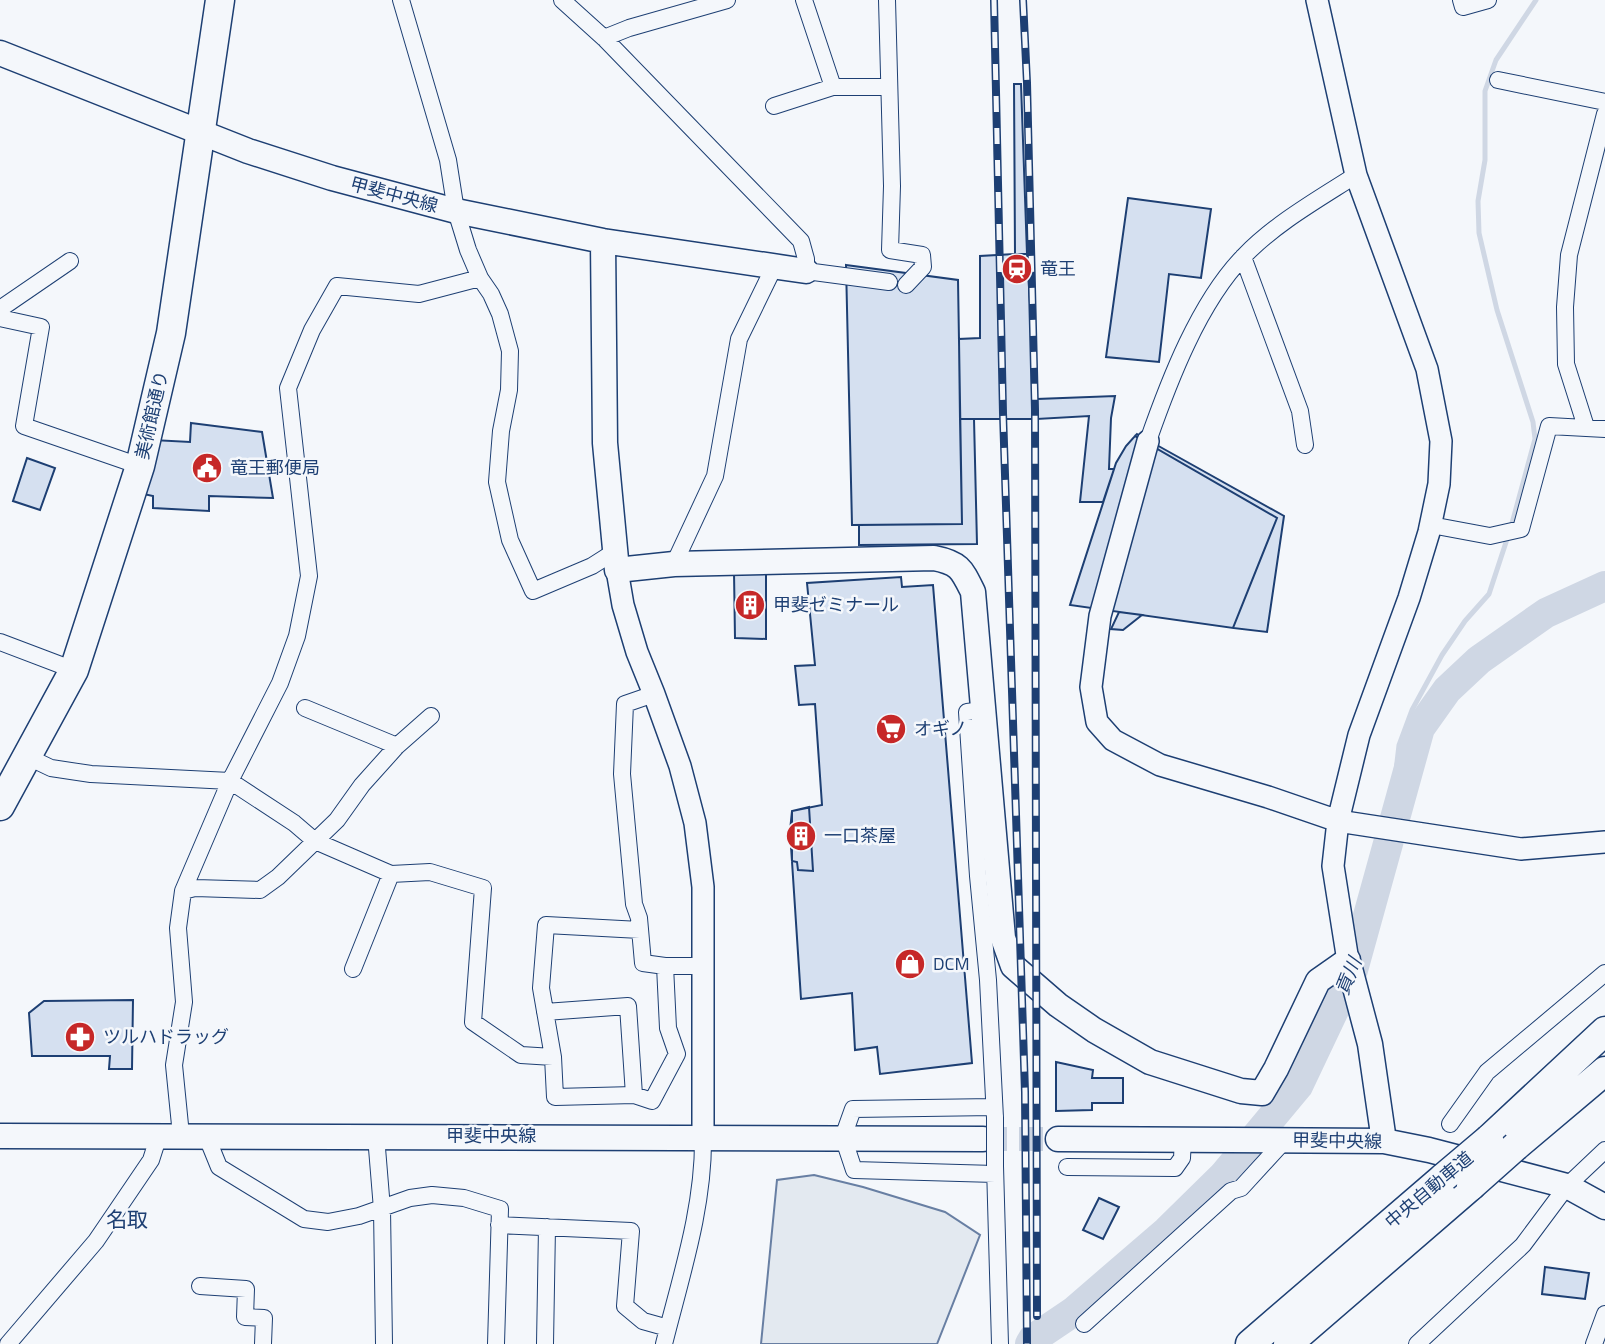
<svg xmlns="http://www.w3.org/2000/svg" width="1605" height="1344" viewBox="0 0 1605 1344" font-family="'Titillium Web','Noto Sans JP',sans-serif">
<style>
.green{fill:#e3e9f0;stroke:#687fa3;stroke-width:2}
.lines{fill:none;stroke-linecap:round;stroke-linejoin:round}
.stream{stroke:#cfd7e4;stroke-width:5}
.river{stroke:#cfd7e4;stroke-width:30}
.building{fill:#d5e0f0;stroke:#1d3f73;stroke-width:2}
.primary-tunnel{stroke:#c9d2e0;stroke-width:24;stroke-dasharray:24 12;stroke-linecap:butt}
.street-casing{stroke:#1d3f73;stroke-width:18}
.secondary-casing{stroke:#1d3f73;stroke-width:24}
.primary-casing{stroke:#1d3f73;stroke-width:27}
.highway-casing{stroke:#1d3f73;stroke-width:31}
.street{stroke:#f4f7fb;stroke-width:16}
.secondary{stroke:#f4f7fb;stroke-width:21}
.primary{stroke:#f4f7fb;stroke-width:24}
.highway{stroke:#f4f7fb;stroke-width:28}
.rail-casing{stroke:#1d3f73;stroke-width:8}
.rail{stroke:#f4f7fb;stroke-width:5;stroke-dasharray:16;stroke-linecap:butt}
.street-bridge-casing{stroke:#1d3f73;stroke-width:18;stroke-linecap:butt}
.highway-bridge-casing{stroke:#1d3f73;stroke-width:31;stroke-linecap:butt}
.street-bridge{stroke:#f4f7fb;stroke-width:16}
.highway-bridge{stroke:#f4f7fb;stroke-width:28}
.labels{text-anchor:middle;stroke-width:5;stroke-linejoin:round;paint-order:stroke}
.street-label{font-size:18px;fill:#1d3f73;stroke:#f4f7fb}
.poi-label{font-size:18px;fill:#1d3f73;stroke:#f4f7fb;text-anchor:start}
.water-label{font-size:19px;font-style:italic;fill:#1d3f73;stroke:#f4f7fb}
.quarter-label{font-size:21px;fill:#1d3f73;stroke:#f4f7fb}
</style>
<rect width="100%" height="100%" fill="#f4f7fb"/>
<!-- green -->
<path class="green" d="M814 1175 863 1187 945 1212 980 1235 937 1344H761L777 1180Z"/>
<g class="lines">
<!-- stream -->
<path class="stream" d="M1390 823 1399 745 1412 710 1442 655 1465 621 1489 594 1511 527 1535 439 1533 422 1497 310 1479 233 1478 201 1485 160V91L1496 60 1536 0"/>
<!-- river -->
<path class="river" d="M1030 1344 1033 1339 1073 1312 1167 1231 1223 1176 1298 1086 1353 970 1420 728 1447 690 1479 660 1546 613 1605 586"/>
</g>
<!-- building -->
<path class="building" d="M1014 84H1021L1027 254H1015Z
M1128 198 1211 209 1201 278 1169 274 1159 362 1106 357Z
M1015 254H1027L1037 419H960L959 339 980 338V256Z
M846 265 958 280 962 524 852 525Z
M1115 396 1111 418 1109 469H1114L1103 502H1080L1089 416 1037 419V399Z
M960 419H974L977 544 859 545V525L962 524Z
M191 423 262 432 273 498 209 496V511L153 508V496L139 493 153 440 190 442Z
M1137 434 1284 516 1267 632 1233 628 1277 518 1135 436Z
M1135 436 1277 518 1233 628 1070 605 1116 463 1126 446Z
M27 458 55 468 40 510 13 501Z
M734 572H766V639L735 638Z
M901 577 902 587 933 585 972 1063 880 1074 877 1047 855 1050 852 993 801 999 790 831 792 811 822 805 815 704 799 705 795 666 815 665 807 583Z
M1119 612 1142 615 1123 630 1111 629Z
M809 807 813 871 798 870 797 862 792 861V811Z
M133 1000 132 1069H109L110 1056H32L29 1013 44 1001Z
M1056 1062 1093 1070 1092 1078H1123V1103H1092V1110L1056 1111Z
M1099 1198 1119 1207 1103 1239 1083 1230Z
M1545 1267 1589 1273 1585 1299 1542 1294Z"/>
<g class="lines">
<!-- primary-tunnel -->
<path class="primary-tunnel" d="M983 1139H1058"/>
<!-- street casing -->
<g class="street-casing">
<path id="street" d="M401 0 448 160 456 211 468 250 480 278 491 294 500 314 510 351 509 390 501 431 497 482 510 540 533 591 592 566 614 552
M562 0 604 38 801 241 806 259V271L889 282
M804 0 833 87H888
M887 0 892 186 890 250 922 255 923 267 906 285
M1461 0 1463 7 1488 0
M604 38 629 28 727 0
M1498 80 1605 102
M774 106 833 87
M1243 257 1300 411 1305 445
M0 309 70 261
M0 318 41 327 24 426 140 466
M1586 427 1566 364 1565 307 1569 255 1605 114
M1148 441C1169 381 1199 302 1244 256 1276 223 1317 200 1356 175
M1431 525 1490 536 1521 529 1549 426 1605 429
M674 564 715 476 739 339 775 265
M0 642 74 670
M654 694 625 704 622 774 634 904 639 918 643 963 665 966H704
M305 708 397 746
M983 710 967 712 978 876 988 980 995 1118
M28 757 51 768 91 774 230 781 294 823 315 841 391 874 430 872 483 888 473 1022 521 1055 553 1057 555 1097 634 1095 652 1101 677 1054 668 1028 665 966
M183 891 195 888 260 890 278 877 337 820 362 785 397 746 431 716
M353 969 391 874
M545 1012 628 1006 634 1095
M553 1057 541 988 546 925 640 930
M994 1107 853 1109 843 1137 854 1170 995 1174
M1450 1124 1487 1072 1605 973
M181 1135 174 1065 184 1002 178 928 183 891 230 781 280 683 297 636 309 576 288 388 312 330 337 286 419 294 480 278
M206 1135 219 1167 304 1219 328 1222 359 1216 410 1198 432 1195 464 1198 500 1209 496 1344
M376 1136 382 1209 384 1344
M995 1166 1000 1344
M1067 1167 1175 1168 1182 1158 1183 1139
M499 1225 631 1231 625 1306 643 1321 668 1328
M200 1286 246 1289 245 1317 264 1318 263 1344
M1084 1324 1231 1191 1241 1188 1285 1140
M8 1344 96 1241 151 1160 159 1135
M545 1344 547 1227
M664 1344C681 1276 704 1207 703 1137
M1417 1344 1523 1245 1567 1186 1605 1150
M1594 1344 1605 1314"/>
</g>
<!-- secondary casing -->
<g class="secondary-casing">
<path id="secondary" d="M1317 0 1356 175 1427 369 1441 441 1439 484 1429 532 1409 598 1359 735 1338 821 1333 866 1348 961
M1148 441 1100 616 1091 687 1097 722 1113 740 1160 765 1268 797 1338 821 1521 849 1605 842
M617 570 623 605 637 652 654 694 680 766 695 823 703 887V1137"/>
</g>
<!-- primary casing -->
<g class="primary-casing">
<path id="primary" d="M0 53 248 151 332 178 456 211 603 241 806 271
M603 241 605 443 617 570 674 564 934 558C960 563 962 570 973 592L1003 938 1013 966 1058 1005 1094 1030 1150 1062 1241 1091 1262 1093 1276 1069 1318 981 1348 960
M1348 961 1370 1044 1384 1141
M0 1136 983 1139
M1058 1139 1384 1141 1429 1150 1567 1186 1605 1207"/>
</g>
<!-- highway casing -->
<g class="highway-casing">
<path id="highway" d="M0 806 74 670 140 466 171 333 220 0
M1489 1139 1605 1031
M1516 1146 1605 1071
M1250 1344 1444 1177
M1288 1344 1471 1186"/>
</g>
<!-- street -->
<use href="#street" class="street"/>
<!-- secondary -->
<use href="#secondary" class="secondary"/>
<!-- primary -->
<use href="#primary" class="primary"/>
<!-- highway -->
<use href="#highway" class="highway"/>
<!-- rail casing -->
<g class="rail-casing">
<path id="rail" d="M994 0 1003 413 1025 1092 1027 1344
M1023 0 1027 83 1035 410 1037 1316"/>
</g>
<!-- rail -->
<use href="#rail" class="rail"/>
<!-- street-bridge casing -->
<g class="street-bridge-casing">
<path id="street-bridge" d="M995 1118V1166"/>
</g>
<!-- highway-bridge casing -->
<g class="highway-bridge-casing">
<path id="highway-bridge" d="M1444 1177 1489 1139
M1471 1186 1516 1146"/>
</g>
<!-- street-bridge -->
<use href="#street-bridge" class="street-bridge"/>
<!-- highway-bridge -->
<use href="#highway-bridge" class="highway-bridge"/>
</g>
<!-- icons -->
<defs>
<g id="station-disc" transform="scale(1.575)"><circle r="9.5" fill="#c62828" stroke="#f4f7fb"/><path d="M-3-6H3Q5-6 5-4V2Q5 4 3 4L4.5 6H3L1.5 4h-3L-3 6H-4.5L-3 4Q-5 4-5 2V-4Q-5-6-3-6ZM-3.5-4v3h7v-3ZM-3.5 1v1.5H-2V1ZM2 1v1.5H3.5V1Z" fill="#fff"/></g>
<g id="civic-disc" transform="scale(1.575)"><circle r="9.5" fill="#c62828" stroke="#f4f7fb"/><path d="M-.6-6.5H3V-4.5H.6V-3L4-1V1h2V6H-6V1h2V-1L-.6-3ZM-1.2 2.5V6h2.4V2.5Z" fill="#fff"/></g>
<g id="building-disc" transform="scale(1.575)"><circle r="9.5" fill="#c62828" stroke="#f4f7fb"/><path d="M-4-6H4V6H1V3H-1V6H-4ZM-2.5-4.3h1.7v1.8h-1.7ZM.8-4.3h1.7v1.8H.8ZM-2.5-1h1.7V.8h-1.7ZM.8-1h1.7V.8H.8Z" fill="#fff"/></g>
<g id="supermarket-disc" transform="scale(1.575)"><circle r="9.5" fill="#c62828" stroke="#f4f7fb"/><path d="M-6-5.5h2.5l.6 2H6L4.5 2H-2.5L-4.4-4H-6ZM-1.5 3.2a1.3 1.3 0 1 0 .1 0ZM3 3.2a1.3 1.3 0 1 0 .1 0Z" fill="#fff"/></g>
<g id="shop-disc" transform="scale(1.575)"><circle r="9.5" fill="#c62828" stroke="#f4f7fb"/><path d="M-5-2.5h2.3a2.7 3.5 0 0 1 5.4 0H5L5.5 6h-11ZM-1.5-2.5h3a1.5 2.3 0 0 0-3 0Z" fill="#fff"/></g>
<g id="pharmacy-disc" transform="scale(1.575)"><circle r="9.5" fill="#c62828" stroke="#f4f7fb"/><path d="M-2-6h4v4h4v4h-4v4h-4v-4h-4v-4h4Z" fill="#fff"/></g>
</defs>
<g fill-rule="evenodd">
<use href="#station-disc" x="1017" y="269"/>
<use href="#civic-disc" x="207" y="468"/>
<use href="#building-disc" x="750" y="605"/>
<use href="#supermarket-disc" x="891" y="729"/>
<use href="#building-disc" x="801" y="836"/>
<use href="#shop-disc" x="910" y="964"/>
<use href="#pharmacy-disc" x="80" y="1037"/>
</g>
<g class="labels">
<!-- street labels -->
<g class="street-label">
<text transform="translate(394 195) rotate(15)" y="6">甲斐中央線</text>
<text transform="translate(152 415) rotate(-77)" y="6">美術館通り</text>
<text x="491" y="1142">甲斐中央線</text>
<text transform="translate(1337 1141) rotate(1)" y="6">甲斐中央線</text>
<text transform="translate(1429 1190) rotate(-40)" y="6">中央自動車道</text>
</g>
<!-- poi labels -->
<g class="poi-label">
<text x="1040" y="275">竜王</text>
<text x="230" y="474">竜王郵便局</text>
<text x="773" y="611">甲斐ゼミナール</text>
<text x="914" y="735">オギノ</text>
<text x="824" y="842">一口茶屋</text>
<text x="933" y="970">DCM</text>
<text x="103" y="1043">ツルハドラッグ</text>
</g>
<!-- water labels -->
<g class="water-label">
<text transform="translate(1348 976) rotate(-68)" y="7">貢川</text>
</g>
<!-- quarter labels -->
<g class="quarter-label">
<text x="127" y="1227">名取</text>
</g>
</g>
</svg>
